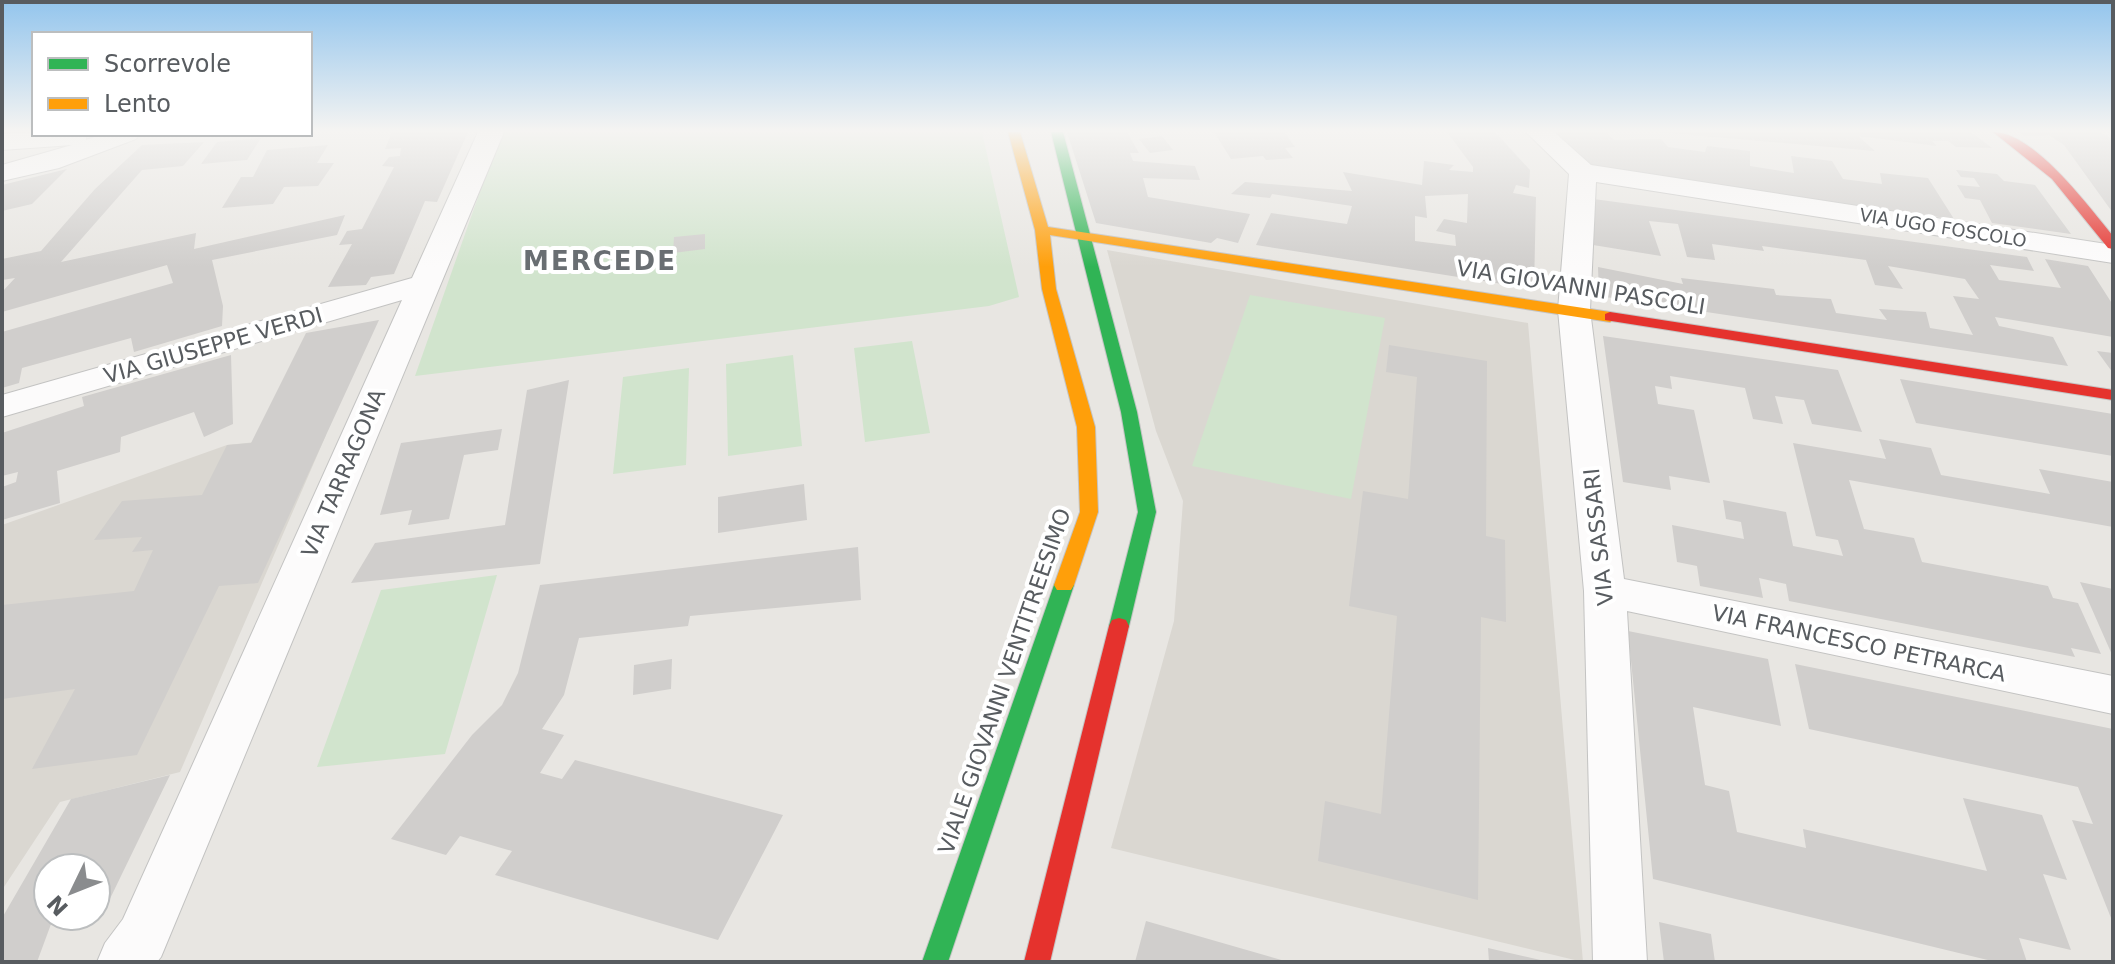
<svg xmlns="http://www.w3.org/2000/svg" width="2115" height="964" viewBox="0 0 2115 964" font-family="'DejaVu Sans',sans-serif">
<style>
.education{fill:#dad7d1}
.green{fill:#d1e4cd}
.building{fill:#d0cecc;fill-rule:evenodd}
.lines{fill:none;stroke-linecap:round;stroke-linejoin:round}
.street-casing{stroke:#c3c3c2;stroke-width:2}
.fast-casing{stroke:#c4c4c4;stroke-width:2}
.slow-casing{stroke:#c4c4c4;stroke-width:2}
.jam-casing{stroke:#c4c4c4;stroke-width:2}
.street{fill:#fcfbfb;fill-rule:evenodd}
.fast{fill:#30b455;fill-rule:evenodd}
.slow{fill:#ff9f0a;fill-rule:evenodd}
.jam{fill:#e5322d;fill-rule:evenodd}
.labels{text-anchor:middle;stroke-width:8;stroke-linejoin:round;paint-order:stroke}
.far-street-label{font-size:18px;fill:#585c60;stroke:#fff}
.street-label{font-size:22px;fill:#585c60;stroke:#fff}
.far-district-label{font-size:26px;font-weight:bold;letter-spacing:2px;fill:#696e72;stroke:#fff}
</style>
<rect width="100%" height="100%" fill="#e8e6e2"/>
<!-- education -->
<path class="education" d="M1107 250 1528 323 1583 962 1111 848 1174 621 1183 501 1156 431Z
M326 435 180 772 60 802 2 890V525L227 445Z"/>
<!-- green -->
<path class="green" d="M501 132H982L1019 297 989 306 415 376Z
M1250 295 1385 318 1351 499 1192 466Z
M912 341 930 433 865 442 854 348Z
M793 355 802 446 728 456 726 364Z
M689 368 686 465 613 474 623 377Z
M497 575 445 754 317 767 381 590Z"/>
<!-- building -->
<path class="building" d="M392 132H468L437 202 425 201 394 274 371 277 366 285 328 287 352 244 339 245 347 231 362 229 394 167 382 166 389 157 400 156 401 148 385 149Z
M1067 132H1127L1139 153H1130L1133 161 1195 166 1200 180 1143 178 1148 197 1250 214 1238 243 1217 238 1211 243 1096 223Z
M1214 132H1284L1295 147 1285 148 1293 158 1266 160 1263 156 1231 159Z
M1447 132H1495L1530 170 1529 188 1516 185 1513 193 1536 197 1534 289 1256 245 1271 213 1347 224 1352 206 1272 194 1270 198 1231 194 1245 182 1352 191 1343 172 1422 185 1424 161 1454 165 1449 170 1473 172V167ZM1468 194 1467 223 1444 219 1436 231 1455 235 1456 246 1415 241V216L1427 218 1425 196Z
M1550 132H1606L1614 140 1661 139 1668 147 1705 152 1707 146 1750 151V166L1794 173 1791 156 1832 161 1843 179 1882 184 1880 173 1928 178 1954 219 1587 169Z
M1657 132H1971L1992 148 1956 147 1948 141H1932L1937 146 1858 136 1875 151Z
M2019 132H2101L2113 140V213L2064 145 2049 135 2025 136Z
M1162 136 1173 150 1150 153 1139 139Z
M261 138 247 160 201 164 217 142Z
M204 142 183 166 142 170 61 262 196 233 194 249 345 215 337 235 212 260 223 306 222 326 134 352 131 338 22 368 19 383 2 388V332L173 283 167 265 2 312V292L15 278 2 280V259L41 251 95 189 142 145Z
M328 145 317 163H334L318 186 284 187 273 204 222 208 241 177H253L267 150Z
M67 169 32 204 2 211V185Z
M1956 170 1997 174 2004 181 2035 185 2071 234 1992 223 1980 200 1965 198 1957 185 1980 187 1974 178 1961 177Z
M1586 198 2027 257 2034 271 1990 265 1999 280 2061 288 2045 259 2088 266 2113 305V337L1995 317 1999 326 2053 337 2068 366 1599 296 1598 267 1683 284 1681 278 1774 289 1776 295 1831 299 1836 313 1887 320 1879 309 1926 312 1930 328 1973 335 1953 296 1979 299 1965 279 1888 266 1903 289 1875 285 1866 260 1762 246 1764 251 1712 244 1715 260 1687 257 1678 224 1649 221 1661 256 1593 245Z
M705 234V249L673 253 674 237Z
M379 320 258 583 219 586 137 755 32 769 75 689 2 699V605L134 591 153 550 132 552 142 537 94 540 122 501 202 495 227 445 251 443 306 333Z
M1603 336 1838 370 1862 432 1812 424 1804 400 1775 396 1783 424 1753 419 1745 388 1670 376 1672 389 1655 386 1658 404 1694 410 1710 483 1669 476 1671 490 1623 482Z
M1389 345 1487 361 1486 536 1505 540 1506 622 1481 617 1478 900 1318 861 1325 801 1381 814 1397 616 1349 606 1363 491 1408 499 1417 377 1386 372Z
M2097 351 2113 353V373Z
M231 355 233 424 204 437 194 412 121 437 120 452 57 471 60 503 2 520V487L16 482 18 472 2 476V433L84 406 82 397Z
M1900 379 2113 414V456L1916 423Z
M569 380 540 564 351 583 375 543 505 525 527 390Z
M502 429 498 450 464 455 449 519 408 525 412 510 380 515 401 443Z
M1879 439 1931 448 1941 475 2050 494 2039 469 2113 482V527L1849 480 1864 529 1914 538 1922 562 2048 586 2053 598 2078 603 2101 654 2071 648 2075 657 1789 601 1786 584 1759 578 1763 598 1700 586 1697 566 1677 562 1672 525 1744 539 1741 522 1726 519 1723 500 1786 512 1793 546 1843 556 1838 540 1816 536 1793 443 1886 459Z
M804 484 807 520 718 533V497Z
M858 547 861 600 690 616 688 626 579 638 564 695 542 729 564 735 540 773 562 779 575 760 783 815 718 940 495 875 512 851 460 836 446 855 391 839 472 735 502 705 518 673 540 585Z
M2080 582 2113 589V657Z
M1628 631 1768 659 1781 726 1693 707 1705 785 1729 791 1737 832 1806 848 1803 829 1987 871 1963 798 2042 815 2067 880 2043 874 2071 950 2019 938 2027 962H1996L1653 879Z
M672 659 671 689 633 695 634 665Z
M1795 664 2113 729V923L2072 820 2093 824 2078 787 1809 729Z
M170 775 105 909 96 910V868H48V916H54L37 962H2V918L71 799Z
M1146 921 1285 961V962H1135Z
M1659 922 1711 934 1715 962H1664Z
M1488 948 1545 961V962H1489Z"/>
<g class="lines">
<!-- street casing -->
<g class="street-casing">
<path id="street" d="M33 132 86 134V140L103 134H140L136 139 59 168 2 181V165L72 145 2 150V134Z
M478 132H504L161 957 157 962H97L105 943 123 919 402 300 2 417V395L412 278Z
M1526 132H1554L1591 165 2113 245V263L1596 182 1590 310 1624 579 2113 676V714L1627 611 1647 962H1593L1584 591 1558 310 1569 174Z"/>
</g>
<!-- fast casing -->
<g class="fast-casing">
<path id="fast" d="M1051 132H1063L1137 412 1156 512 1129 626 1126 632 1119 634 1112 632 1109 626 1138 512 1121 412Z
M1064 578 1071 580 1074 585 948 962H922L1054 585 1057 580Z"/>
</g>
<!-- slow casing -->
<g class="slow-casing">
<path id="slow" d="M1008 132H1020L1048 227 1610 312 1618 317 1610 322 1050 235 1056 289 1095 427 1098 512 1074 585 1071 590H1057L1054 585 1080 512 1077 427 1042 289 1035 230Z"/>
</g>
<!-- jam casing -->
<g class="jam-casing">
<path id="jam" d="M1993 132C2034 132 2088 206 2113 236V249L2108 248 2052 179Z
M1610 312 2113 390V400L1605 320V314Z
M1119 618 1126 620 1129 626 1050 962H1024L1109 626 1112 620Z"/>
</g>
<!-- street -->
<use href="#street" class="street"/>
<!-- fast -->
<use href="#fast" class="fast"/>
<!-- slow -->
<use href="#slow" class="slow"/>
<!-- jam -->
<use href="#jam" class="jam"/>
</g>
<!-- sky -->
<linearGradient id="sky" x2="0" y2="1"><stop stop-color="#93c5ed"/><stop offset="0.49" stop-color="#f5f4f2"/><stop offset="1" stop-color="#f5f4f2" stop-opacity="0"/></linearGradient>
<rect width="2115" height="267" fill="url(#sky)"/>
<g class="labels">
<!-- far-street labels -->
<g class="far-street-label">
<text transform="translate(1943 228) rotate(9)" y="6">VIA UGO FOSCOLO</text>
</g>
<!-- street labels -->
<g class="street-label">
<text transform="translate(1581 287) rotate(9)" y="8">VIA GIOVANNI PASCOLI</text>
<text transform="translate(213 345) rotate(-16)" y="8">VIA GIUSEPPE VERDI</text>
<text transform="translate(343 473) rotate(-67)" y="8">VIA TARRAGONA</text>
<text transform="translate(1598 537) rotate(-96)" y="8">VIA SASSARI</text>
<text transform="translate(1859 643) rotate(12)" y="8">VIA FRANCESCO PETRARCA</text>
<text transform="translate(1004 681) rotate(-71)" y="8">VIALE GIOVANNI VENTITREESIMO</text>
</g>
<!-- far-district labels -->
<g class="far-district-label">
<text x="600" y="270">MERCEDE</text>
</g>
</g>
<!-- border -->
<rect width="2115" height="964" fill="none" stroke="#585c60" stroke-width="8"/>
<!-- legend -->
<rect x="32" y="32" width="280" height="104" fill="#ffffff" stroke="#bcbebf" stroke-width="2"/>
<rect x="48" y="58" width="40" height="12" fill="#30b455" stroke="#bcbebf" stroke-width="2"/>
<text x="104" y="72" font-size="24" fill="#585c60">Scorrevole</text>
<rect x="48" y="98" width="40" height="12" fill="#ff9f0a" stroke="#bcbebf" stroke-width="2"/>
<text x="104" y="112" font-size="24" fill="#585c60">Lento</text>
<!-- north arrow -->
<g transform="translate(72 892) rotate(227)"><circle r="38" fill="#ffffff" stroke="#bcbebf" stroke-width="2"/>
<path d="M0-6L14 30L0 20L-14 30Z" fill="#8a8c8e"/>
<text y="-12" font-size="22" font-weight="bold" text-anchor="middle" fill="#585c60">N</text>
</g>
</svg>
